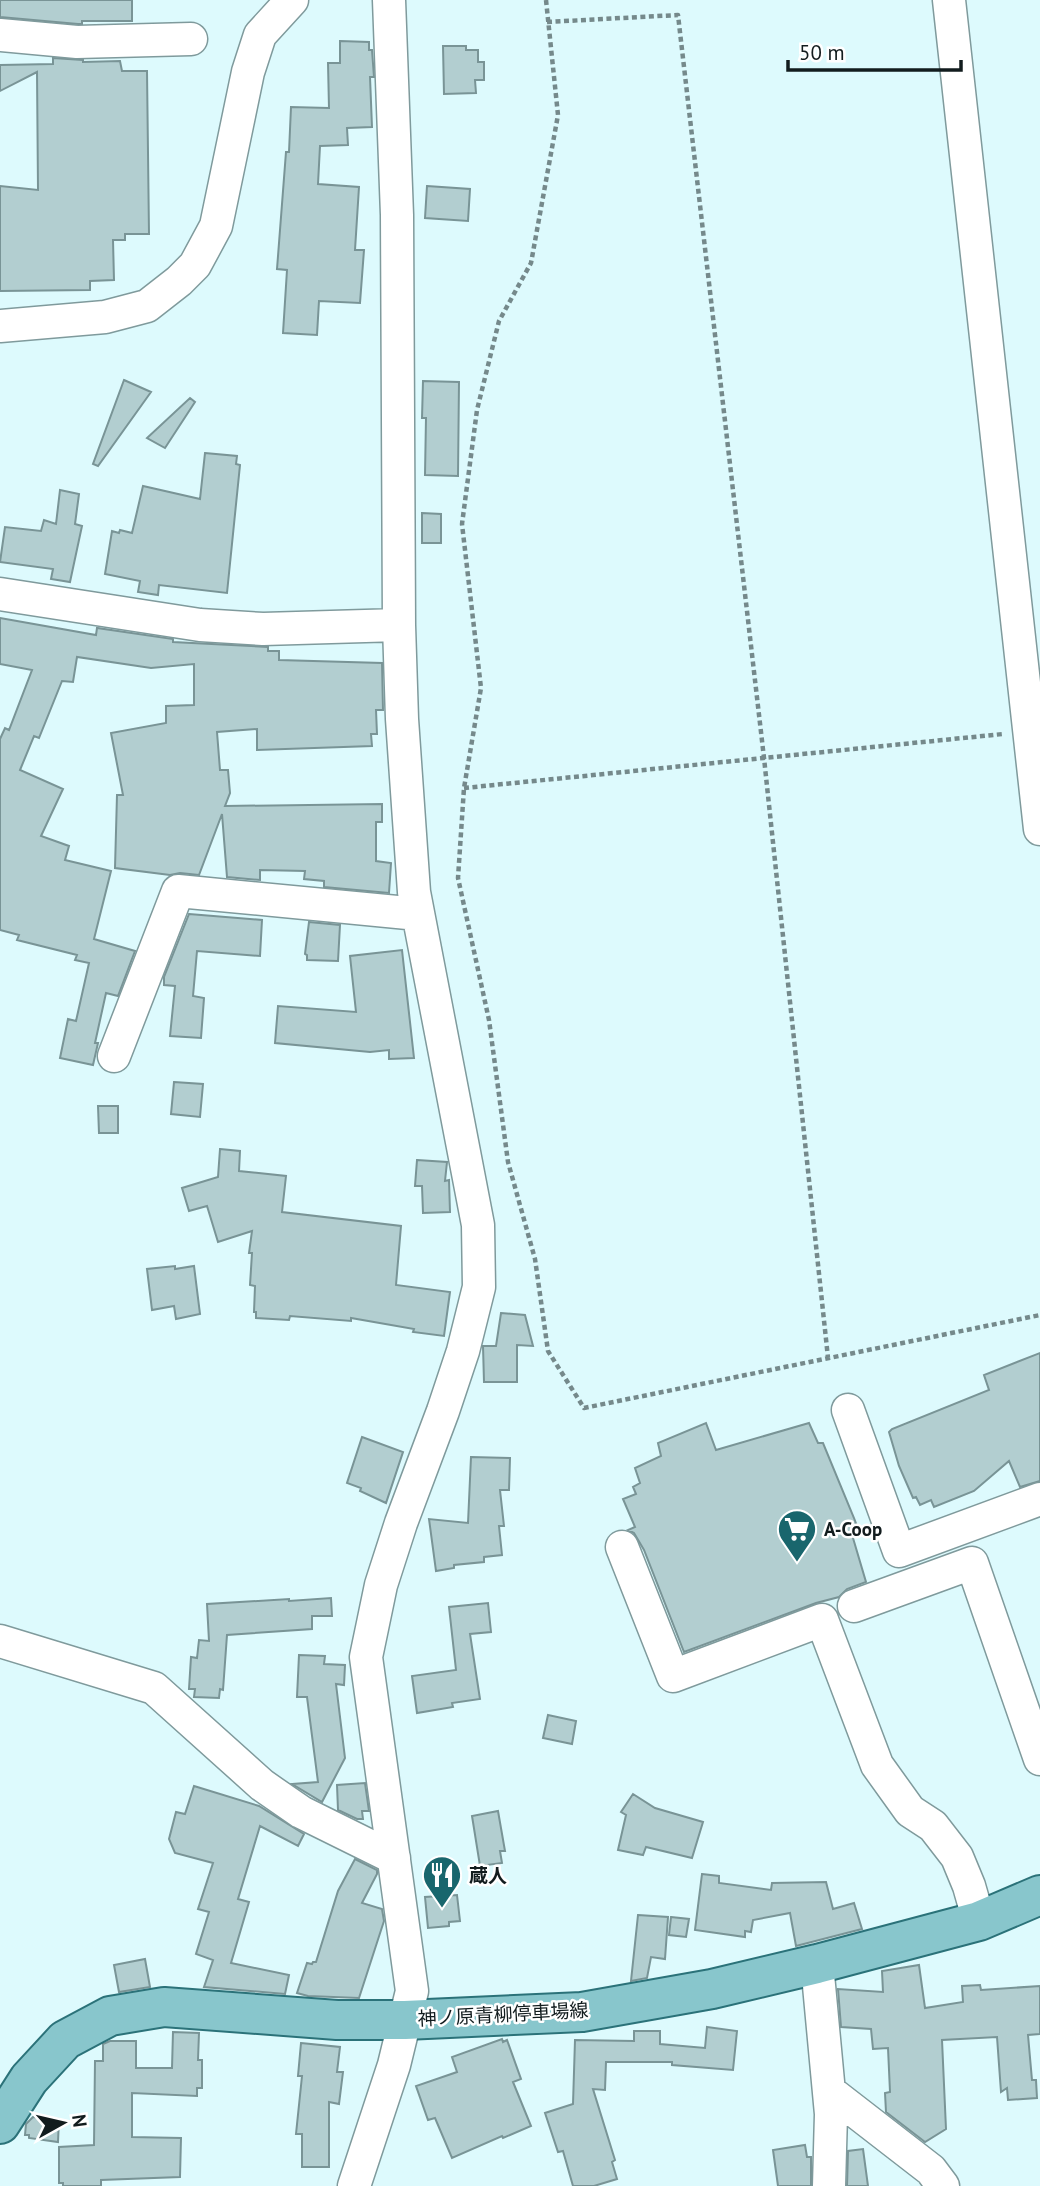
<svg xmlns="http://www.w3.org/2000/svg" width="1040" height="2186" viewBox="0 0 1040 2186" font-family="'PT Sans','Noto Sans JP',sans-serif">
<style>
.building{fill:#b2ced0;stroke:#799496;stroke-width:2}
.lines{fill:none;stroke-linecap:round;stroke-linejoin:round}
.minor-casing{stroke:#7f9a9c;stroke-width:35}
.major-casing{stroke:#2b7279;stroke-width:42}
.path{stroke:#75898b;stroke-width:4.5;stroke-dasharray:5 3.5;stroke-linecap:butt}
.minor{stroke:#fff;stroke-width:32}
.major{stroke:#88c6cc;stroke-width:38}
.labels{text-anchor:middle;stroke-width:5;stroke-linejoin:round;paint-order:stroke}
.poi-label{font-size:19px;font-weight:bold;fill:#121c1e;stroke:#fff;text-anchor:start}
.street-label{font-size:19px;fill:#121c1e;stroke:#fff}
</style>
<rect width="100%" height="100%" fill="#ddfafd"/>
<!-- building -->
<path class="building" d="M0 0H132V21H82V24H78L0 17Z
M340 41 369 42V50H372L374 77H370L372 127 347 128 348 145 320 146 318 184 359 187 355 250H364L360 303 319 301 317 335 283 333 287 270 277 269 286 152H289L291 107 329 108 328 63H340Z
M443 46H466V50H478V62H484V80H475L476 93 444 94Z
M53 58 83 60V62L120 61 122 71H147L149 234H125V240H113L114 280 90 281V290L0 291V186L38 190 37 72 0 91V65L53 64Z
M427 186 470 189 468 221 425 218Z
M124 380 151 392 98 466 93 464Z
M423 381 459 382 458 476 425 475 426 418H422Z
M190 398 195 402 165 448 147 438Z
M205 453 237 456 236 464 240 465 227 593 159 585 158 595 138 592 140 581 105 574 112 531 119 533 120 530 132 533 143 486 200 499Z
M60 490 79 494 75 524 82 526 70 582 51 579 53 569 0 562 5 527 41 531 44 520 56 524Z
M422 513 441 514V543H422Z
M0 618 96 635 97 628 173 639V642L268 647V651H279V660L382 663 383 710H376L377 734H371L372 746 257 750V729L217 732 220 770H228L230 793 225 806 382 804V822H376V861L391 863 389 893 324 887V881L304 879 305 871 260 870V880L227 877 222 814 199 875 180 873 170 875 115 868 117 795H123L111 733 166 723V706L194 705V664L151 668 77 657 73 682 62 681 39 738 34 736 20 770 63 789 41 836 69 846 65 860 111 871 94 939 135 951 118 996 106 993 95 1043H98L93 1065 60 1058 68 1019 76 1021 89 963 75 960 77 955 17 940 19 935 0 930V739L5 728 9 730 32 670 0 664Z
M189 914 262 920 260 956 197 951 193 996 204 998 201 1038 170 1036 175 986 164 985V977Z
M309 922 340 925 338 961 307 960V955L305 954Z
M402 950 414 1058 389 1059V1050L370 1052 275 1043 278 1006 356 1012 350 956Z
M174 1082 203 1084 200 1117 171 1114Z
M98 1106H118V1133H99Z
M220 1149 240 1151 239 1171 286 1176 282 1212 401 1226 396 1285 450 1292 444 1336 413 1332 414 1329 351 1318V1321L290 1316 289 1320 256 1318V1312H254L255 1286 250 1285 252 1253H249L252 1231 218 1242 207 1206 189 1211 182 1188 218 1177Z
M417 1160 447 1162 445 1181 449 1180 450 1212 423 1213 422 1186H415Z
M175 1266V1269L194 1266 200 1314 176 1319 174 1306 152 1310 147 1269Z
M501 1313 525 1315 533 1346 517 1345V1382H484L483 1346H496Z
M1040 1353V1481L1020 1487 1009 1461 974 1491 934 1507 931 1500 920 1505 916 1497 913 1498 899 1466 889 1432 892 1429 989 1390 984 1375Z
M706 1423 716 1450 809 1423 818 1443H823L854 1518 860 1534 853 1538 866 1582 847 1589 839 1597 816 1603 684 1652 644 1550 634 1533 628 1530 635 1527 623 1499 636 1494 633 1487 640 1483 635 1468 661 1456 658 1443Z
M362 1437 403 1452 386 1503 360 1491 361 1488 347 1483Z
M471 1457 510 1458 509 1490H500L504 1526H499L502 1555 484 1557V1562L454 1565V1568L436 1571 429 1519 468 1523Z
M331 1598 332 1616H312V1629L227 1635 223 1690 220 1689 219 1698 194 1697 195 1689H189L191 1657 197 1658 199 1640 209 1641 207 1604 289 1599V1601Z
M488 1603 491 1632 470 1634 480 1699 452 1703 453 1707 417 1713 412 1676 456 1670 449 1607Z
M299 1655 325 1656 324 1664 345 1665 344 1685 336 1684 345 1758 322 1802 292 1784 318 1782 307 1697H297Z
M548 1715 576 1721 572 1744 543 1738Z
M365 1783 369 1811H362L363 1819H357L338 1810 337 1785Z
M194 1786 259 1806 304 1834 298 1846 260 1826 238 1899 249 1902 231 1963 289 1975 285 1994 204 1987 213 1960 196 1954 209 1912 198 1909 213 1863 175 1853 169 1839 176 1812 185 1814Z
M633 1794 655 1808 703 1822 692 1858 646 1847 643 1855 618 1850 626 1815 621 1812Z
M498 1811 505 1851H500L502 1863 480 1866 472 1816Z
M355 1859 377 1870V1874L362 1903 382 1909 384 1921 359 1998 308 1996 297 1993 307 1963 312 1964 313 1962H316L338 1891Z
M702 1874 719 1876V1883L771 1890 772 1883 826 1882 833 1909 854 1903 862 1929 796 1946 790 1913 753 1920 751 1932 745 1931V1937L695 1930Z
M457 1895 460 1921 449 1922V1926L428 1928 425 1897Z
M638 1915 668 1917 665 1959 651 1957 647 1978 631 1981Z
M671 1917 689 1919 686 1937 669 1935Z
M145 1959 150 1987 119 1992 114 1965Z
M919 1965 925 2008 963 2002 962 1986 980 1985 981 1990 1040 1986V2034L1028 2035 1032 2080H1036L1037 2098 1008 2100 1007 2088 1001 2092 997 2037 942 2040 946 2129 925 2142 886 2112 885 2093 890 2092 888 2048 873 2049 871 2029 841 2027 838 1989 883 1992 882 1971Z
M707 2027 737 2031 733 2070 672 2065V2062H606L605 2090 593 2089 615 2160 612 2162 617 2179 594 2186H573L563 2151 558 2152 545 2113 573 2104 575 2040 634 2041V2031H660V2044L705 2048Z
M173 2032 199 2033 198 2060H202V2088H197V2096L132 2093V2137L181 2138 180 2177 101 2180V2186H63V2183H59V2147L94 2145 95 2061H103V2044L110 2041H136V2068H172Z
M502 2039 503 2042 507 2040 521 2079 513 2082 531 2126 503 2138 502 2136 452 2158 435 2118 428 2120 416 2086 457 2072 452 2057Z
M301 2043 340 2047 337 2072H343L339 2104 329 2102V2167H302V2134H296L302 2076H298Z
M33 2117 59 2119 58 2142 29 2138V2135H25L26 2124Z
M805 2145 807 2157H811V2186H778L773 2150Z
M863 2149 868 2186H847L848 2151Z"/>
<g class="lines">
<!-- minor casing -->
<g class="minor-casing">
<path id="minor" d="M949 0 1040 829
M0 35 77 42 191 39
M0 326 105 317 147 306 179 281 195 265 216 226 248 72 260 35 292 0
M0 594 200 625 263 629 399 625
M114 1056 178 891 418 914
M848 1410 899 1551 1040 1499
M622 1547 673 1676 822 1620 877 1765 910 1811 933 1826 957 1857 969 1886 979 1921
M854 1606 972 1563 1040 1759
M0 1641 154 1688 262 1785 301 1812 394 1858
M817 1964 831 2114 829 2186
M829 2091 931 2170 943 2186
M354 2186 394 2065 412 1991 366 1657 381 1585 401 1523 443 1411 463 1351 479 1287 478 1225 414 892 402 719 399 625 397 215 389 0"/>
</g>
<!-- major casing -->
<g class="major-casing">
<path id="major" d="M0 2124 29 2079 65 2040 110 2016 164 2007 337 2020H405L582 2012 712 1989 817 1964 979 1921 1040 1895"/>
</g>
<!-- path -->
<path class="path" d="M546 0 558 115 531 263 499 321 477 410 462 524 481 688 464 788 458 878 489 1020 508 1162 535 1259 548 1351 584 1408 1040 1315
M547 22 678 15 764 758 828 1358
M464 788 1003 734"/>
<!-- minor -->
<use href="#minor" class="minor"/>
<!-- major -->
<use href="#major" class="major"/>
</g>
<!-- icons -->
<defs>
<g id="supermarket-pin" transform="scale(2.0125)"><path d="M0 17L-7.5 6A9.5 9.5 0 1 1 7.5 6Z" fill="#19666d" stroke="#fff"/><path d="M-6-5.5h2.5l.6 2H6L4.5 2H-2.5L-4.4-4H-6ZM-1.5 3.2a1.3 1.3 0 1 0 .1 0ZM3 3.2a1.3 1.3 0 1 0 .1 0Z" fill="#fff"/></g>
<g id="restaurant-pin" transform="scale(2.0125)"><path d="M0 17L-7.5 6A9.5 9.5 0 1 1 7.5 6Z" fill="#19666d" stroke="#fff"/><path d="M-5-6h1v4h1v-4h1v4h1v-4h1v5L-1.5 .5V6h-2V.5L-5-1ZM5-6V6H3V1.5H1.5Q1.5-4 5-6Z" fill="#fff"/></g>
</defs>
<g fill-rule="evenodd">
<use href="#supermarket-pin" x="797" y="1529"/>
<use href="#restaurant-pin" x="442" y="1875"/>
</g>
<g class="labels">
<!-- poi labels -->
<g class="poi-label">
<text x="824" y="1536">A-Coop</text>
<text x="469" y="1882">蔵人</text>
</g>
<!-- street labels -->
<g class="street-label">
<text transform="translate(503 2014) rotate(-3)" y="7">神ノ原青柳停車場線</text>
</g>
</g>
<!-- north arrow -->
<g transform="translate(63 2123) rotate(82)" stroke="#ffffff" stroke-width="5" paint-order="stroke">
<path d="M0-5L12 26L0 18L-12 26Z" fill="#121c1e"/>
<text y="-10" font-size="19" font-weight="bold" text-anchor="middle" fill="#121c1e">N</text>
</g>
<!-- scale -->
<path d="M788 60v10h173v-10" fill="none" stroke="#121c1e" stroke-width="3.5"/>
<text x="799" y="60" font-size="21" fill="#121c1e" stroke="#ffffff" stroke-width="5" paint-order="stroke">50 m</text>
</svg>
